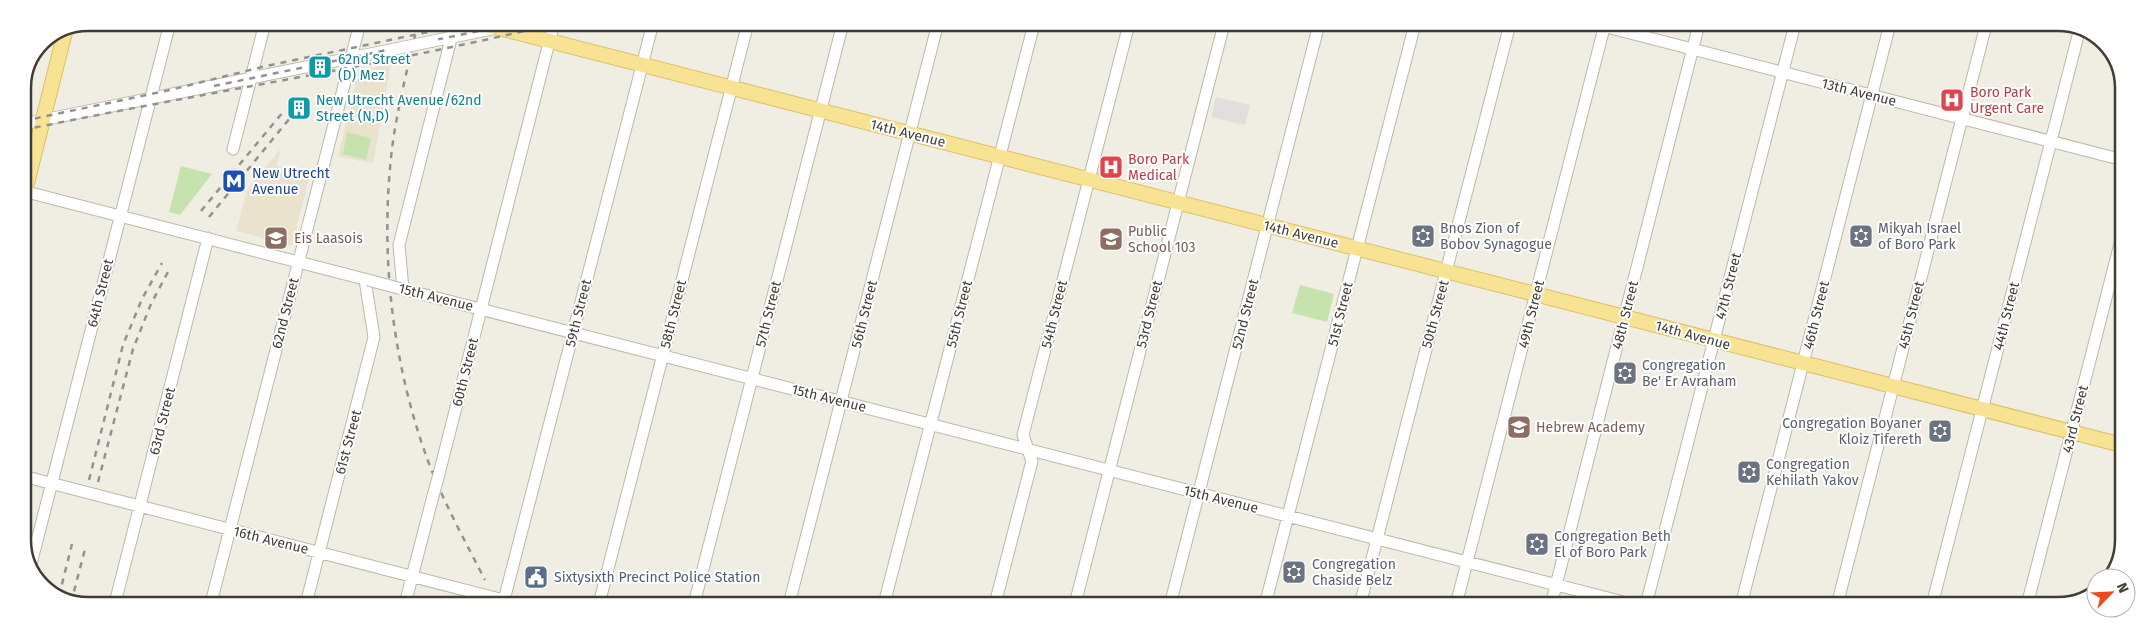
<svg xmlns="http://www.w3.org/2000/svg" width="2146" height="628" viewBox="0 0 2146 628" font-family="'Fira Sans',sans-serif">
<style>
.education{fill:#e9e3cd}
.green{fill:#c7e3ad}
.parking{fill:#e1dfdb}
.lines{fill:none;stroke-linecap:round;stroke-linejoin:round}
.minor-casing{stroke:#beb8a9;stroke-width:13}
.major-casing{stroke:#dcc065;stroke-width:16}
.minor{stroke:#fff;stroke-width:11}
.major{stroke:#f8e294;stroke-width:14}
.rail{stroke:#929292;stroke-width:2.5;stroke-dasharray:6 6;stroke-linecap:butt}
.minor-bridge-casing{stroke:#beb8a9;stroke-width:13;stroke-linecap:butt}
.minor-bridge{stroke:#fff;stroke-width:11}
.labels{text-anchor:middle;stroke-width:4;stroke-linejoin:round;paint-order:stroke}
.culture-label{font-size:14px;fill:#0d838f;stroke:#fff;text-anchor:start}
.street-label{font-size:14px;fill:#413d33;stroke:#fff}
.health-label{font-size:14px;fill:#be3a42;stroke:#fff;text-anchor:start}
.transit-label{font-size:14px;fill:#164399;stroke:#fff;text-anchor:start}
.worship-label{font-size:14px;fill:#5b616d;stroke:#fff;text-anchor:start}
.education-label{font-size:14px;fill:#785e54;stroke:#fff;text-anchor:start}
.service-label{font-size:14px;fill:#4e5e75;stroke:#fff;text-anchor:start}
.rim{fill:none;stroke:#413d33;stroke-width:2.5}
</style>
<rect width="100%" height="100%" fill="#f0ede3"/>
<!-- education -->
<path class="education" d="M391 64 373 164 338 156 358 74 362 70Z
M281 148 277 166 310 175 292 246 236 231 247 190Z"/>
<!-- green -->
<path class="green" d="M347 132 371 138 366 160 343 154Z
M181 166 212 174 180 215 169 212Z
M1300 285 1334 294 1327 322 1292 313Z"/>
<!-- parking -->
<path class="parking" d="M1216 97 1250 105 1245 125 1211 117Z"/>
<g class="lines">
<!-- minor casing -->
<g class="minor-casing">
<path id="minor" d="M1595 24 2123 160
M433 41 522 23
M23 124 395 49
M233 149 265 23
M23 191 368 280
M402 289 1635 605
M403 289 399 245 455 23
M439 474 554 23
M23 476 519 604
M31 564 170 23
M115 603 208 238
M211 603 360 23
M306 604 374 337 365 280
M405 604 433 496
M503 604 653 23
M599 604 748 23
M694 604 843 23
M789 604 938 23
M884 604 1034 24
M995 604 1032 461 1023 435 1129 24
M1075 604 1224 24
M1170 605 1319 24
M1265 605 1415 24
M1360 605 1510 24
M1456 605 1605 24
M1551 605 1699 24
M1646 605 1795 24
M1741 605 1890 24
M1837 605 1986 25
M1932 605 2080 28
M2027 605 2123 232"/>
</g>
<!-- major casing -->
<g class="major-casing">
<path id="major" d="M480 23 2122 445
M23 199 65 32"/>
</g>
<!-- minor -->
<use href="#minor" class="minor"/>
<!-- major -->
<use href="#major" class="major"/>
<!-- rail -->
<path class="rail" d="M418 23C409 62 399 101 393 141 379 247 391 360 428 461 444 503 465 541 485 580
M214 86 517 23
M23 121 170 90 266 66 471 23
M23 130C201 93 381 66 558 23
M201 211 283 112
M209 217 290 118
M89 480 123 345 142 299 162 263
M98 482 133 349 151 304 170 268
M59 596 72 544
M71 603 85 549"/>
<!-- minor-bridge casing -->
<g class="minor-bridge-casing">
<path id="minor-bridge" d="M395 49 433 41
M368 280 402 289
M433 496 439 474"/>
</g>
<!-- minor-bridge -->
<use href="#minor-bridge" class="minor-bridge"/>
</g>
<!-- icons -->
<defs>
<g id="building-square" transform="scale(1.25)"><rect x="-9" y="-9" width="18" height="18" rx="4" fill="#0f9aa8" stroke="#fff"/><path d="M-4-6H4V6H1V3H-1V6H-4ZM-2.5-4.3h1.7v1.8h-1.7ZM.8-4.3h1.7v1.8H.8ZM-2.5-1h1.7V.8h-1.7ZM.8-1h1.7V.8H.8Z" fill="#fff"/></g>
<g id="hospital-square" transform="scale(1.25)"><rect x="-9" y="-9" width="18" height="18" rx="4" fill="#e0444e" stroke="#fff"/><path d="M-5-5h3v3.5h4V-5h3V5h-3V1.5h-4V5h-3Z" fill="#fff"/></g>
<g id="metro-square" transform="scale(1.25)"><rect x="-9" y="-9" width="18" height="18" rx="4" fill="#1a4fb4" stroke="#fff"/><path d="M-5.5 5V-5H-3L0 0L3-5H5.5V5H3V-.5L0 4L-3-.5V5Z" fill="#fff"/></g>
<g id="synagogue-square" transform="scale(1.25)"><rect x="-9" y="-9" width="18" height="18" rx="4" fill="#6b7280" stroke="#fff"/><path d="M0-6.5L5.6 3.2H-5.6ZM0 6.5L5.6-3.2H-5.6Z" fill="#fff"/></g>
<g id="school-square" transform="scale(1.25)"><rect x="-9" y="-9" width="18" height="18" rx="4" fill="#8d6e63" stroke="#fff"/><path d="M0-5L7-2L0 1L-7-2ZM-4 1L0 2.5L4 1V4Q0 6-4 4Z" fill="#fff"/></g>
<g id="civic-square" transform="scale(1.25)"><rect x="-9" y="-9" width="18" height="18" rx="4" fill="#5c6f8a" stroke="#fff"/><path d="M-.6-6.5H3V-4.5H.6V-3L4-1V1h2V6H-6V1h2V-1L-.6-3ZM-1.2 2.5V6h2.4V2.5Z" fill="#fff"/></g>
</defs>
<g fill-rule="evenodd">
<use href="#building-square" x="320" y="67"/>
<use href="#hospital-square" x="1952" y="100"/>
<use href="#building-square" x="299" y="108"/>
<use href="#hospital-square" x="1111" y="167"/>
<use href="#metro-square" x="234" y="181"/>
<use href="#synagogue-square" x="1423" y="236"/>
<use href="#synagogue-square" x="1861" y="236"/>
<use href="#school-square" x="276" y="238"/>
<use href="#school-square" x="1111" y="239"/>
<use href="#synagogue-square" x="1625" y="373"/>
<use href="#school-square" x="1519" y="427"/>
<use href="#synagogue-square" x="1940" y="431"/>
<use href="#synagogue-square" x="1749" y="472"/>
<use href="#synagogue-square" x="1537" y="544"/>
<use href="#synagogue-square" x="1294" y="572"/>
<use href="#civic-square" x="536" y="577"/>
</g>
<g class="labels">
<!-- culture labels -->
<g class="culture-label">
<text x="338" y="64">62nd Street<tspan x="338" dy="16">(D) Mez</tspan></text>
<text x="316" y="105">New Utrecht Avenue/62nd<tspan x="316" dy="16">Street (N,D)</tspan></text>
</g>
<!-- street labels -->
<g class="street-label">
<text transform="translate(1859 92) rotate(14)" y="5">13th Avenue</text>
<text transform="translate(908 133) rotate(14)" y="5">14th Avenue</text>
<text transform="translate(1301 234) rotate(14)" y="5">14th Avenue</text>
<text transform="translate(1728 286) rotate(-76)" y="5">47th Street</text>
<text transform="translate(100 293) rotate(-76)" y="5">64th Street</text>
<text transform="translate(436 297) rotate(14)" y="5">15th Avenue</text>
<text transform="translate(285 313) rotate(-76)" y="5">62nd Street</text>
<text transform="translate(578 313) rotate(-76)" y="5">59th Street</text>
<text transform="translate(673 314) rotate(-76)" y="5">58th Street</text>
<text transform="translate(768 314) rotate(-76)" y="5">57th Street</text>
<text transform="translate(864 314) rotate(-76)" y="5">56th Street</text>
<text transform="translate(959 314) rotate(-76)" y="5">55th Street</text>
<text transform="translate(1054 314) rotate(-76)" y="5">54th Street</text>
<text transform="translate(1149 314) rotate(-76)" y="5">53rd Street</text>
<text transform="translate(1245 314) rotate(-76)" y="5">52nd Street</text>
<text transform="translate(1340 314) rotate(-76)" y="5">51st Street</text>
<text transform="translate(1435 314) rotate(-75)" y="5">50th Street</text>
<text transform="translate(1531 314) rotate(-76)" y="5">49th Street</text>
<text transform="translate(1625 315) rotate(-76)" y="5">48th Street</text>
<text transform="translate(1816 315) rotate(-76)" y="5">46th Street</text>
<text transform="translate(1911 315) rotate(-76)" y="5">45th Street</text>
<text transform="translate(2006 316) rotate(-76)" y="5">44th Street</text>
<text transform="translate(1693 335) rotate(15)" y="5">14th Avenue</text>
<text transform="translate(465 372) rotate(-76)" y="5">60th Street</text>
<text transform="translate(829 398) rotate(14)" y="5">15th Avenue</text>
<text transform="translate(2075 419) rotate(-76)" y="5">43rd Street</text>
<text transform="translate(162 421) rotate(-76)" y="5">63rd Street</text>
<text transform="translate(348 442) rotate(-75)" y="5">61st Street</text>
<text transform="translate(1221 499) rotate(14)" y="5">15th Avenue</text>
<text transform="translate(271 540) rotate(14)" y="5">16th Avenue</text>
</g>
<!-- health labels -->
<g class="health-label">
<text x="1970" y="97">Boro Park<tspan x="1970" dy="16">Urgent Care</tspan></text>
<text x="1128" y="164">Boro Park<tspan x="1128" dy="16">Medical</tspan></text>
</g>
<!-- transit labels -->
<g class="transit-label">
<text x="252" y="178">New Utrecht<tspan x="252" dy="16">Avenue</tspan></text>
</g>
<!-- worship labels -->
<g class="worship-label">
<text x="1440" y="233">Bnos Zion of<tspan x="1440" dy="16">Bobov Synagogue</tspan></text>
<text x="1878" y="233">Mikyah Israel<tspan x="1878" dy="16">of Boro Park</tspan></text>
<text x="1642" y="370">Congregation<tspan x="1642" dy="16">Be' Er Avraham</tspan></text>
<text x="1922" y="428" text-anchor="end">Congregation Boyaner<tspan x="1922" dy="16">Kloiz Tifereth</tspan></text>
<text x="1766" y="469">Congregation<tspan x="1766" dy="16">Kehilath Yakov</tspan></text>
<text x="1554" y="541">Congregation Beth<tspan x="1554" dy="16">El of Boro Park</tspan></text>
<text x="1312" y="569">Congregation<tspan x="1312" dy="16">Chaside Belz</tspan></text>
</g>
<!-- education labels -->
<g class="education-label">
<text x="1128" y="236">Public<tspan x="1128" dy="16">School 103</tspan></text>
<text x="294" y="243">Eis Laasois</text>
<text x="1536" y="432">Hebrew Academy</text>
</g>
<!-- service labels -->
<g class="service-label">
<text x="554" y="582">Sixtysixth Precinct Police Station</text>
</g>
</g>
<!-- crop -->
<path d="M0 0H2146V628H0ZM88 31H2058A57 57 0 0 1 2115 88V540A57 57 0 0 1 2058 597H88A57 57 0 0 1 31 540V88A57 57 0 0 1 88 31Z" fill="#fff" fill-rule="evenodd"/>
<path class="rim" d="M88 31H2058A57 57 0 0 1 2115 88V540A57 57 0 0 1 2058 597H88A57 57 0 0 1 31 540V88A57 57 0 0 1 88 31Z"/>
<!-- north arrow -->
<g transform="translate(2111 593) rotate(66)"><circle r="24" fill="#ffffff" stroke="#b3b1ad"/>
<path d="M0-4L9 19L0 12L-9 19Z" fill="#ed4a1d"/>
<text y="-8" font-size="14" font-weight="bold" text-anchor="middle" fill="#413d33">N</text>
</g>
</svg>
